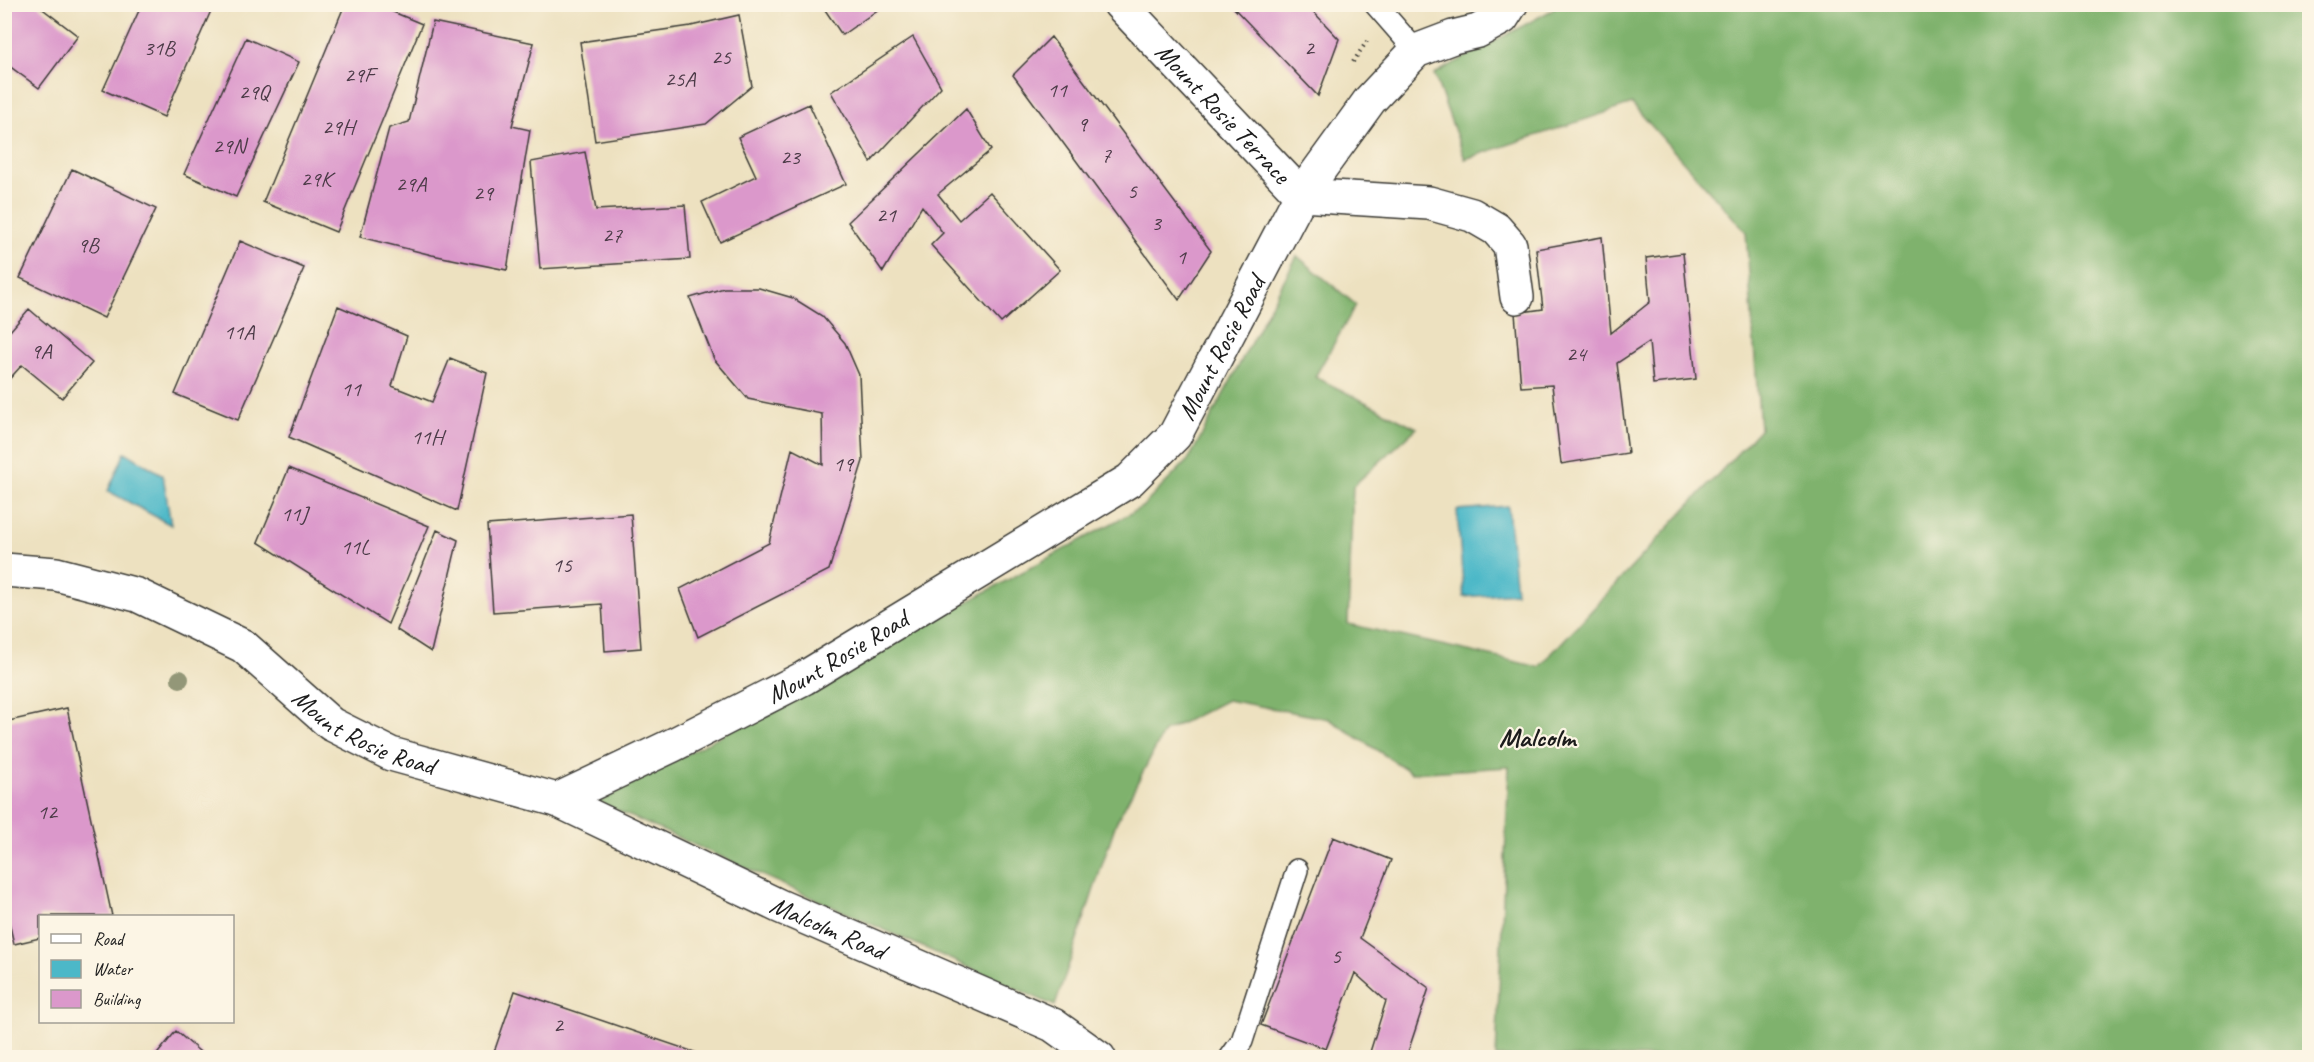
<svg xmlns="http://www.w3.org/2000/svg" width="2314" height="1062" viewBox="0 0 2314 1062" font-family="Caveat,sans-serif">
<style>
.forest{fill:#7fb26d;stroke:#4e6744;stroke-width:1.5}
.water{fill:#4cb8c8;stroke:#346a72;stroke-width:1.5}
.building{fill:#db98cb}
.lines{fill:none;stroke-linecap:round;stroke-linejoin:round}
.service-casing{stroke:#3b3a35;stroke-width:24}
.minor-casing{stroke:#3b3a35;stroke-width:36}
.path{stroke:#3b3a35;stroke-width:4;stroke-dasharray:1.5 4.5;stroke-linecap:butt}
.service{stroke:#fff;stroke-width:21}
.minor{stroke:#fff;stroke-width:33}
.tree{fill:#939778}
.labels{text-anchor:middle;stroke-width:4.5;stroke-linejoin:round;paint-order:stroke}
.number-label{font-size:22px;fill:#4c3b48}
.street-label{font-size:26px;fill:#1c1c1c;stroke:#fcf5e5}
.neighbourhood-label{font-size:27px;font-weight:bold;fill:#1c1c1c;stroke:#fcf5e5}
</style>
<rect width="100%" height="100%" fill="#fcf5e5"/>
<filter id="ink" filterUnits="userSpaceOnUse"><feTurbulence type="fractalNoise" baseFrequency=".0167" numOctaves="2"/><feDisplacementMap in="SourceGraphic" scale="12" xChannelSelector="R" yChannelSelector="G"/><feConvolveMatrix kernelMatrix="1 2 1 2 8 2 1 2 1" color-interpolation-filters="sRGB"/></filter>
<filter id="wash" filterUnits="userSpaceOnUse"><feTurbulence type="fractalNoise" baseFrequency=".008" numOctaves="4" result="noise"/><feDisplacementMap in="SourceGraphic" scale="24" xChannelSelector="R" yChannelSelector="G"/><feGaussianBlur stdDeviation="1.35" result="paint"/><feColorMatrix in="noise" values="0 0 0 0 0 0 0 0 0 0 0 0 0 0 0 0 0 1.4 0 .05"/><feComposite in="paint" operator="in"/></filter>
<g filter="url(#wash)">
<rect width="100%" height="100%" fill="#ede1c0"/>
<!-- forest -->
<path class="forest" d="M2295 4 2309 36V1057H1496L1509 767 1412 773 1329 719 1227 700 1164 732 1116 823 1055 1006 598 802 1142 507 1189 459 1297 256 1356 305 1315 377 1417 428 1353 486 1348 624 1539 667 1760 429 1746 232 1632 104 1465 159 1434 74 1554 9V5Z"/>
<!-- water -->
<path class="water" d="M125 452 163 475 171 525 108 491Z
M1508 506 1516 593 1464 597 1457 510Z"/>
<g id="blocks">
<!-- building -->
<path class="building" d="M4 4H36L78 36 39 88 4 62Z
M142 4H214L164 117 103 90Z
M345 4H374L422 24 336 232 263 202Z
M821 4H886L842 35Z
M1230 4H1306L1339 39 1318 96Z
M739 15 752 86 706 124 595 141 580 42 691 26Z
M433 22 534 43 512 126 530 130 507 270 432 255 360 237 389 128 409 122Z
M913 37 941 87 871 162 831 92Z
M1051 37 1211 251 1179 300 1013 75Z
M246 38 299 62 236 197 184 174Z
M809 104 846 184 720 242 702 202 756 176 738 137Z
M966 109 991 150 938 194 959 220 990 192 1060 270 1001 323 931 245 943 233 922 206 883 272 848 222Z
M585 152 596 210 685 205 690 259 540 269 531 162Z
M72 169 156 209 104 318 20 278Z
M1602 237 1611 333 1650 302 1646 258 1683 253 1696 379 1653 384 1649 342 1617 363 1628 453 1561 464 1552 385 1521 387 1515 313 1543 309 1536 249Z
M240 241 304 268 238 420 175 394Z
M724 288H759L793 298 822 316 845 343 859 375 863 461 829 570 698 637 680 589 769 543 792 449 823 465 822 414 748 399 714 359 690 298Z
M338 306 407 336 392 386 432 402 450 358 487 373 457 511 289 437Z
M29 309 92 363 62 398 22 365 4 385V338Z
M289 468 429 526 388 624 258 542Z
M631 514 641 648 605 651 602 604 493 612 487 525Z
M437 530 458 540 431 652 397 630Z
M67 708 112 916H40V938L14 944 4 900V722Z
M1333 837 1391 860 1360 938 1429 988 1406 1058H1387L1370 1052 1386 1001 1355 973 1326 1049 1261 1025Z
M515 991 709 1057V1058H492Z
M176 1031 207 1058H154Z"/>
</g>
</g>
<g filter="url(#ink)">
<use href="#blocks" fill-opacity="0" stroke="#3b3a35" stroke-width="1.5"/>
<g class="lines">
<!-- service casing -->
<g class="service-casing">
<path id="service" d="M1375 4 1416 51
M1230 1058 1242 1041 1297 870"/>
</g>
<!-- minor casing -->
<g class="minor-casing">
<g id="minor">
<path id="s1" d="M1120 4 1301 195"/>
<path d="M1301 195 1429 203 1472 215 1496 229 1510 245 1517 297"/>
<path id="s2" d="M4 570 56 574 137 595 243 646 331 724 391 754 557 800 779 906 1053 1025 1099 1058"/>
<path id="s3" d="M557 800 673 745 804 678 1130 480 1175 435 1301 195 1370 100 1416 51 1453 37 1478 31 1502 18 1511 4"/>
</g>
</g>
<!-- path -->
<path class="path" d="M587 4H614
M1353 62 1367 41"/>
<!-- service -->
<use href="#service" class="service"/>
<!-- minor -->
<use href="#minor" class="minor"/>
</g>
<!-- trees -->
<circle class="tree" cx="180" cy="679" r="9"/>
</g>
<g class="labels">
<!-- number labels -->
<g class="number-label">
<text x="159" y="55">31B</text>
<text x="1309" y="55">2</text>
<text x="721" y="64">25</text>
<text x="359" y="82">29F</text>
<text x="680" y="86">25A</text>
<text x="1057" y="97">11</text>
<text x="254" y="99">29Q</text>
<text x="1082" y="131">9</text>
<text x="338" y="134">29H</text>
<text x="229" y="153">29N</text>
<text x="1106" y="162">7</text>
<text x="790" y="164">23</text>
<text x="316" y="186">29K</text>
<text x="411" y="191">29A</text>
<text x="1132" y="198">5</text>
<text x="483" y="200">29</text>
<text x="886" y="222">21</text>
<text x="1156" y="230">3</text>
<text x="612" y="242">27</text>
<text x="88" y="252">9B</text>
<text x="1181" y="264">1</text>
<text x="239" y="339">11A</text>
<text x="41" y="358">9A</text>
<text x="1576" y="361">24</text>
<text x="351" y="396">11</text>
<text x="427" y="444">11H</text>
<text x="843" y="471">19</text>
<text x="294" y="521">11J</text>
<text x="355" y="554">11L</text>
<text x="562" y="572">15</text>
<text x="47" y="819">12</text>
<text x="1336" y="963">5</text>
<text x="558" y="1032">2</text>
</g>
<!-- street labels -->
<g class="street-label">
<text dy="9" stroke="none"><textPath href="#s1" startOffset="150">Mount Rosie Terrace</textPath></text>
<text dy="9" stroke="none"><textPath href="#s3" startOffset="819">Mount Rosie Road</textPath></text>
<text dy="9" stroke="none"><textPath href="#s3" startOffset="315">Mount Rosie Road</textPath></text>
<text dy="9" stroke="none"><textPath href="#s2" startOffset="404">Mount Rosie Road</textPath></text>
<text dy="9" stroke="none"><textPath href="#s2" startOffset="910">Malcolm Road</textPath></text>
</g>
<!-- neighbourhood labels -->
<g class="neighbourhood-label">
<text x="1537" y="746">Malcolm</text>
</g>
</g>
<!-- margin -->
<rect width="2314" height="1062" fill="none" stroke="#fcf5e5" stroke-width="24"/>
<!-- legend -->
<rect x="39" y="915" width="195" height="108" fill="#fcf5e5" stroke="#a29e95" stroke-width="1.5"/>
<rect x="51" y="934" width="30" height="9" fill="#ffffff" stroke="#a29e95" stroke-width="1.5"/>
<text x="93" y="945" font-size="18" fill="#1c1c1c">Road</text>
<rect x="51" y="960" width="30" height="18" fill="#4cb8c8" stroke="#a29e95" stroke-width="1.5"/>
<text x="93" y="975" font-size="18" fill="#1c1c1c">Water</text>
<rect x="51" y="990" width="30" height="18" fill="#db98cb" stroke="#a29e95" stroke-width="1.5"/>
<text x="93" y="1005" font-size="18" fill="#1c1c1c">Building</text>
</svg>
